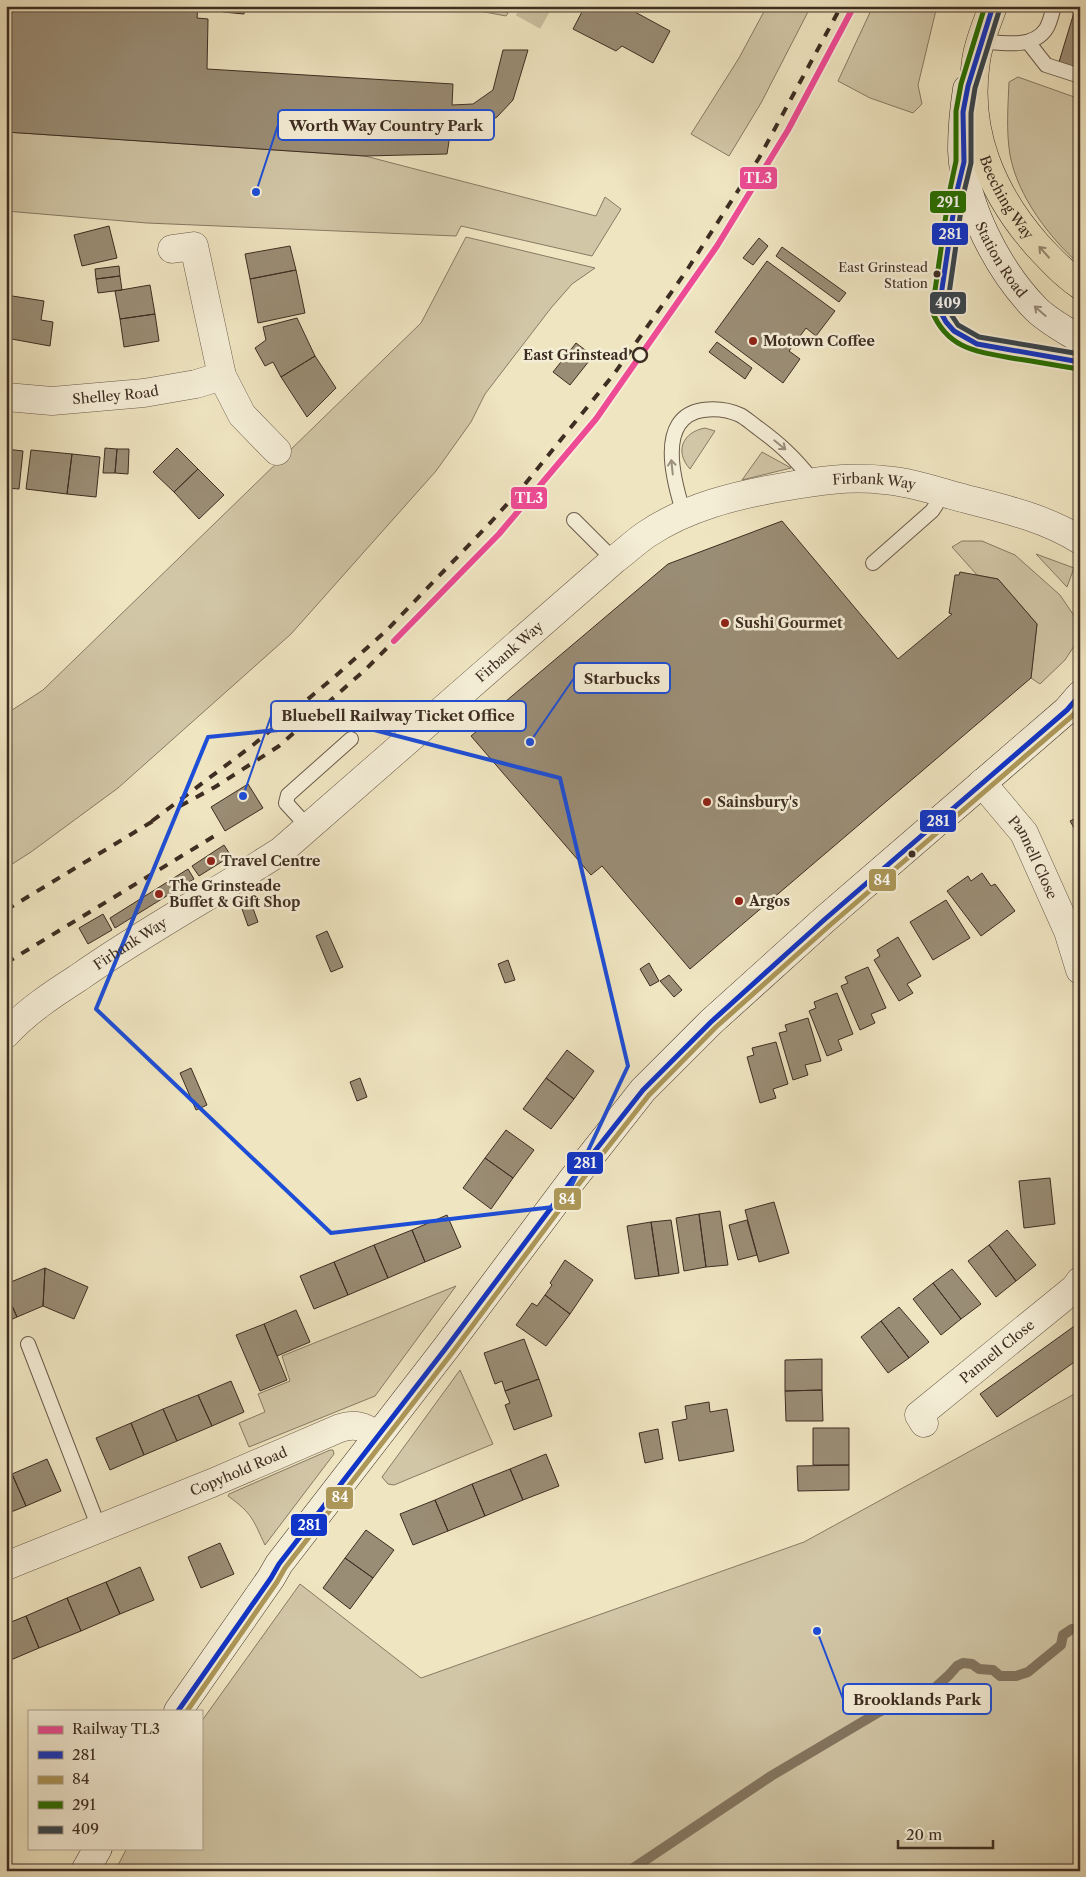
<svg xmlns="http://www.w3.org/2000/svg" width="1086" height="1877" viewBox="0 0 1086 1877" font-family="'Libre Caslon Text',serif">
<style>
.green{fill:#d1c6a6;stroke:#887a64}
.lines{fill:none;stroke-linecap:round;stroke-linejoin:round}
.stream{stroke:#847661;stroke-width:10}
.building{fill:#9a8d75;stroke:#3e2d22}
.minor-tunnel{stroke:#ccc0a1;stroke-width:28;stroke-dasharray:28 14;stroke-linecap:butt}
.service-casing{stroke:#6a5b4a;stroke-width:16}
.minor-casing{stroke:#6a5b4a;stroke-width:29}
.secondary-casing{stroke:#3e2d22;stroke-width:29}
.trunk-casing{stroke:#3e2d22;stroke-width:29}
.service{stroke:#f5eed7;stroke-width:14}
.minor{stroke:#f5eed7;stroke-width:28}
.secondary{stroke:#f5eed7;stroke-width:28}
.trunk{stroke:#efe5c1;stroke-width:28}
.rail{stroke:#3e2d22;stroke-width:4;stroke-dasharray:9 9;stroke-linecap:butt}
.bus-1-casing{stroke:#f5eed7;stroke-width:9}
.bus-2-casing{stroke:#f5eed7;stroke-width:9}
.bus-3-casing{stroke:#f5eed7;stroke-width:9}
.bus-4-casing{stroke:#f5eed7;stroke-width:9}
.bus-1{stroke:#1135c6;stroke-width:5}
.bus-2{stroke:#ac9758;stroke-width:5}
.bus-3{stroke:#297000;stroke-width:5}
.bus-4{stroke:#36454f;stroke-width:5}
.rail-1-casing{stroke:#f5eed7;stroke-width:10}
.rail-1{stroke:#ee4b95;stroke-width:6}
.oneway{stroke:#968972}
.oneway2{stroke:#9a8e7c}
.marked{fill:none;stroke:#1d4ed8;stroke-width:4;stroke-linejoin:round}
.bus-dot{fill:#3e2d22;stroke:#f5eed7;stroke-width:2}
.poi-dot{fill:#8f2418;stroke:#f5eed7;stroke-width:2}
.stop-dot{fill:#f5eed7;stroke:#3e2d22;stroke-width:2.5}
.labels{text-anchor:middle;stroke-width:5;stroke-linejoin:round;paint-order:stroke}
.bus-label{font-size:13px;fill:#3e2d22;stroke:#f5eed7;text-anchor:end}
.street-label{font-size:14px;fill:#3e2d22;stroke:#f5eed7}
.poi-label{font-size:14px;font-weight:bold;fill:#3e2d22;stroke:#f5eed7;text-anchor:start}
.stop-label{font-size:14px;font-weight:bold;fill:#3e2d22;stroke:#f5eed7;text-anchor:end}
.leader{fill:none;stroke:#1d4ed8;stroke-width:2}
.callout-dot{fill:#1d4ed8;stroke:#f5eed7;stroke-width:2}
.callout{fill:#f5eed7;stroke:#1d4ed8;stroke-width:2}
.callout-label{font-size:15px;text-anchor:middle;font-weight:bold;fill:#3e2d22}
.line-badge{stroke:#f5eed7;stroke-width:2}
.badge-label{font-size:14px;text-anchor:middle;font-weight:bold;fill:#fff}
</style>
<rect width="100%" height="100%" fill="#efe5c1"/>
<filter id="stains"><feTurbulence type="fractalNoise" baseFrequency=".004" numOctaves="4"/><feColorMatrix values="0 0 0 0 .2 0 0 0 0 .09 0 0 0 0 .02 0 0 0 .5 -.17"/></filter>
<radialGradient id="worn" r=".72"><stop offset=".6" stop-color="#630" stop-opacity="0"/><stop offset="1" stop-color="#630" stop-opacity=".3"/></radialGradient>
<!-- green -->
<path class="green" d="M453 6H493L508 13 506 16Z
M767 6H811L761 103 729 156 691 134 739 58Z
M873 6H937L918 85 922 104 913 113 870 98 838 81Z
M1018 77 1080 99V265C1049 237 1018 197 1010 155 1006 131 1008 106 1009 82Z
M6 132 365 156 596 216 605 197 621 209 592 256 461 226 456 236 147 223 6 211Z
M466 237 595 268 572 284 551 308 485 394 471 422 436 471 291 634 118 788 31 852 6 868V714L43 690 421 323Z
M705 428 715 431 690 469C674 451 683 432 705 428Z
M762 452 791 468 742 480Z
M962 541H982L1015 555 1060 595 1079 623 1078 640 1065 660 1040 684 1031 678 1037 624 998 579 977 575 952 547Z
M1036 554 1074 568 1067 587Z
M456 1286 375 1396 249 1447 239 1423 265 1412 258 1394 290 1381 282 1356Z
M460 1370 493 1444 394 1485 388 1484 382 1477Z
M1080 1391V1863L1060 1871H115L127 1848H201V1722L300 1584 421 1678 804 1542Z
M330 1450H333L334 1454 265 1545C253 1520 253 1514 228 1496L229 1494Z"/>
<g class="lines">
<!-- stream -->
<path class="stream" d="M629 1871 771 1776 879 1712 900 1702 925 1697 949 1675 957 1666 963 1663 972 1664 979 1669 993 1670 1000 1676H1016L1028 1672 1061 1645 1063 1635 1072 1629H1080"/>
</g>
<!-- building -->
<path class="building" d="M6 6H198L197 18 208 19 207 69 453 84 452 105 473 104 493 90 503 50H528L513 100 497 117 479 127 451 129 447 154 365 156 6 132Z
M223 6H245L244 14 223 12Z
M585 6H638L635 12 670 31 653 63 622 46 616 51 573 29Z
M1076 6H1080V69L1059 62Z
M109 226 117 258 82 266 74 235Z
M759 238 768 246 753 265 743 258Z
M290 246 296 270 250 279 245 254Z
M782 247 846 293 839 302 776 256Z
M767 261 835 311 816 336 806 328 789 351 800 359 783 383 715 332Z
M119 266 120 276 96 279 95 269Z
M296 270 305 313 258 323 250 279Z
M120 276 122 290 98 293 96 279Z
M150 285 155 314 120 319 115 291Z
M6 295 44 301 41 320 53 322 50 346 6 338Z
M155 314 159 341 124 347 120 319Z
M297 318 315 356 281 377 273 362 265 366 255 348 266 340 263 327Z
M717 342 752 368 745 379 709 352Z
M576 343 593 356 570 385 553 372Z
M315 356 336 388 307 417 281 377Z
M105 448 117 449 115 473H103Z
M177 448 198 469 174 492 153 472Z
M6 449 23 451 19 489 6 488Z
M117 449H129L128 474 115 473Z
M31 450 72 454 67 494 26 489Z
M72 454 100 457 96 497 67 494Z
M198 469 224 495 199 519 174 492Z
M782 521 898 659 952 614 949 613 955 575H959L960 572 998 579 1037 624 1031 678 690 969 602 866 591 875 471 736 488 722 486 718 668 564Z
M248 784 263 808 225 831 211 807Z
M1080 816V838L1070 821Z
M224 845 231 856 199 876 192 866Z
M188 869 194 879 115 928 110 918Z
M982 873 991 886 995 884 1015 911 981 936 947 891 968 876 971 881Z
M946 900 970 938 933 960 910 922Z
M251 903 258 922 248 926 241 906Z
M103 914 112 930 88 944 79 928Z
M327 931 343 967 331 972 316 936Z
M898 937 921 976 907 984 913 993 899 1001 874 960 880 956 877 950Z
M508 960 515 980 505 983 498 964Z
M649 963 659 981 650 986 640 969Z
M868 967 886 1008 871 1014 875 1023 860 1030 841 986 848 983 845 977Z
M669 975 682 990 674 997 660 981Z
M837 993 853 1034 838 1040 842 1050 827 1056 809 1011 816 1008 814 1002Z
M808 1018 821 1061 805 1065 808 1075 793 1080 779 1033 787 1031 785 1025Z
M776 1042 788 1084 773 1089 776 1098 760 1103 747 1057 754 1055 752 1048Z
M567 1050 594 1071 574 1099 546 1078Z
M191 1068 207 1105 196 1110 180 1073Z
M360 1078 367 1097 357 1101 350 1082Z
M546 1078 574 1099 551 1129 523 1109Z
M506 1130 534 1150 513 1178 485 1158Z
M485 1158 513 1178 491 1209 463 1188Z
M1050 1178 1055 1224 1024 1228 1019 1181Z
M774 1202 789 1253 759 1262 745 1210Z
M720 1211 728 1265 706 1267 699 1214Z
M699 1214 706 1267 684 1271 676 1218Z
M447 1215 461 1247 425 1262 412 1230Z
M671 1220 679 1273 659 1276 651 1222Z
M747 1220 757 1255 738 1260 729 1225Z
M651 1222 659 1276 635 1279 627 1226Z
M412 1230 425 1262 388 1278 374 1245Z
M1007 1230 1036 1265 1016 1281 989 1245Z
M374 1245 388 1278 348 1295 334 1262Z
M989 1245 1016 1281 996 1297 968 1261Z
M565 1260 593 1280 570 1314 545 1295 552 1285 550 1283Z
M334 1262 348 1295 314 1309 300 1276Z
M45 1268 88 1287 74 1319 43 1306Z
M45 1268 43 1306 17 1317 6 1292V1284Z
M952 1269 981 1304 961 1319 933 1283Z
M933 1283 961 1319 941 1335 913 1299Z
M6 1292 17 1317 6 1322Z
M545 1295 570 1314 546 1346 516 1325 532 1303 537 1306Z
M899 1307 929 1342 909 1358 881 1321Z
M296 1310 310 1342 277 1356 264 1324Z
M881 1321 909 1358 888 1373 861 1337Z
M1080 1322V1358L997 1417 980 1394Z
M264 1324 287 1380 260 1391 236 1335Z
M524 1339 539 1379 505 1391 502 1381 495 1384 484 1353Z
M822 1359V1390L785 1391V1360Z
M539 1379 552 1416 514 1430 505 1405 510 1403 505 1391Z
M231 1381 244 1412 212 1426 198 1395Z
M822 1390 823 1421H786L785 1391Z
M198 1395 212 1426 177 1441 163 1409Z
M709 1402 710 1412 727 1409 734 1451 679 1461 672 1422 687 1419 685 1406Z
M163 1409 177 1441 144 1455 131 1423Z
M131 1423 144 1455 110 1470 96 1438Z
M813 1428H849V1465H813Z
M658 1429 663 1459 645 1463 639 1433Z
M546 1454 559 1486 523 1500 510 1469Z
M47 1459 61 1491 26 1506 12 1474Z
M849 1465V1490L798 1491 797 1466Z
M510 1469 523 1500 485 1516 472 1484Z
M12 1474 26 1506 6 1514V1477Z
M472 1484 485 1516 448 1531 435 1500Z
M435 1500 448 1531 413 1545 400 1514Z
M366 1530 394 1550 373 1578 345 1558Z
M220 1543 234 1574 201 1588 188 1557Z
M345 1558 373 1578 350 1609 323 1588Z
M140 1567 154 1600 120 1614 106 1582Z
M106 1582 120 1614 81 1631 67 1598Z
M67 1598 81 1631 39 1648 26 1616Z
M26 1616 39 1648 6 1662V1624Z"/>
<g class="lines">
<!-- minor-tunnel -->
<path class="minor-tunnel" d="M528 22 537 6"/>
<!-- service casing -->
<g class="service-casing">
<path id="service" d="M982 41C1002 43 1033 49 1046 29 1050 23 1052 13 1054 6
M1028 42 1046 65 1080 76
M960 180 940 292C940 297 938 302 939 307 940 327 962 338 977 344L1080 362
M684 514C674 483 655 417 703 410 716 408 727 409 740 415 746 418 752 424 758 428 781 445 795 458 813 481
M574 520 614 560
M873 563 932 511 936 505 941 493
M308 827 286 803 288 795 351 739
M28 1344 99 1528"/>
</g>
<!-- minor casing -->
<g class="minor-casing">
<g id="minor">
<path d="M172 249 194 246 222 376 242 415 277 451"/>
<path id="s1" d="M6 397 52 401 144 393 196 384 222 376"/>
<path id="s2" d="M982 783 1024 833 1068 931 1080 970"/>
<path id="s3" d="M6 1034C26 1012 53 994 78 978 143 932 214 894 281 851L614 560C625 552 635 542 647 534 687 507 736 495 783 487 818 481 848 476 884 480 912 482 939 492 966 499 1005 509 1045 518 1080 540"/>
<path id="s4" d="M924 1423 919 1415 1075 1288 1080 1281"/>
<path id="s5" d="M6 1566 212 1483 340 1428C356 1423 364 1427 378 1435"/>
</g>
</g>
<!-- secondary casing -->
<g class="secondary-casing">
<g id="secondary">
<path id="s6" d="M967 89C964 109 962 129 962 150 964 205 998 270 1036 309 1048 321 1065 330 1080 339"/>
<path d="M178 1711 271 1578 279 1564 446 1348 572 1180 643 1090 711 1022 824 920 1067 710 1080 695"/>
<path d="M85 1871 98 1848"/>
</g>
</g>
<!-- trunk casing -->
<g class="trunk-casing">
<g id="trunk">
<path id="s7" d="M993 6C987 24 978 43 976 61 965 131 992 194 1038 246 1051 260 1064 274 1080 285"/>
</g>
</g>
<!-- service -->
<use href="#service" class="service"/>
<!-- minor -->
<use href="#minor" class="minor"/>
<!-- secondary -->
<use href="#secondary" class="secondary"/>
<!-- trunk -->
<use href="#trunk" class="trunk"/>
<!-- rail -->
<path class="rail" d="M180 806 215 787 279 746 366 669 394 641
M152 821 253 745 332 679 386 631 491 522 525 484 614 374 687 270 759 158 838 12
M6 910 158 818
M6 963 221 832"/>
<!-- bus-1 casing -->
<g class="bus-1-casing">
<path id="bus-1" d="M993 6 968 86 963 112 964 162 956 195 939 309 946 322 954 331 977 344 1080 362
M178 1711 271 1578 279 1564 446 1348 572 1180 643 1090 711 1022 824 920 1067 710 1080 695"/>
</g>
<!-- bus-2 casing -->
<g class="bus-2-casing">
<path id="bus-2" d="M187 1711 277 1582 285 1568 452 1353 578 1185 649 1095 716 1027 829 926 1072 716 1080 707"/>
</g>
<!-- bus-3 casing -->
<g class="bus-3-casing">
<path id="bus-3" d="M985 6 961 84 956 111V161L949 194 932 311C948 351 980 352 1018 359 1038 362 1058 366 1079 369"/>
</g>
<!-- bus-4 casing -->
<g class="bus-4-casing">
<path id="bus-4" d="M1000 8 975 88 971 113V163L963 196 947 308 958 325 979 337 1080 354"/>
</g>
<!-- bus-1 -->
<use href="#bus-1" class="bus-1"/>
<!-- bus-2 -->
<use href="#bus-2" class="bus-2"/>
<!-- bus-3 -->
<use href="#bus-3" class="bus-3"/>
<!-- bus-4 -->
<use href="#bus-4" class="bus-4"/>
<!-- rail-1 casing -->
<g class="rail-1-casing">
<path id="rail-1" d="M394 641 499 534 596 419 717 246 788 130 854 6"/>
</g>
<!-- rail-1 -->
<use href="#rail-1" class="rail-1"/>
</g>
<!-- one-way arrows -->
<defs><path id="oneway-shaft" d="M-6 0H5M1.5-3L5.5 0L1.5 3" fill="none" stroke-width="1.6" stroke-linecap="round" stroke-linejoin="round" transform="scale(1.25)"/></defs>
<use class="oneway" href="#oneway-shaft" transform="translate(1044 252) rotate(-132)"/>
<g class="oneway2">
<use href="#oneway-shaft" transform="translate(1040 311) rotate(-139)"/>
<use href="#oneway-shaft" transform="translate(780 445) rotate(39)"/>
<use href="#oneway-shaft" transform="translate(672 467) rotate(-96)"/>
</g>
<!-- marked area -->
<path class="marked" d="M347 723 560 778 628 1066 562 1206 331 1233 96 1009 208 737Z"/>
<!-- markers -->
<g class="bus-dot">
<circle cx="937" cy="274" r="4.5"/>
<circle cx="912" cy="854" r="4.5"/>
</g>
<g class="poi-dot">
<circle cx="753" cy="341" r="5"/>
<circle cx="725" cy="623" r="5"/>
<circle cx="707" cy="802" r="5"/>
<circle cx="211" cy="861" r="5"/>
<circle cx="159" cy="894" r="5"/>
<circle cx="739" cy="901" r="5"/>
</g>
<circle class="stop-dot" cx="640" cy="355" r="7"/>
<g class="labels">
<!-- bus labels -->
<g class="bus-label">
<text x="928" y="272">East Grinstead<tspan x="928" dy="16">Station</tspan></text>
</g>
<!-- street labels -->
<g class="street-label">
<text dy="5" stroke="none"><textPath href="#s7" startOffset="201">Beeching Way</textPath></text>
<text dy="5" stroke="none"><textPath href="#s6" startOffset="179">Station Road</textPath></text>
<text dy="5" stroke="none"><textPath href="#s1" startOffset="110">Shelley Road</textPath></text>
<text dy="5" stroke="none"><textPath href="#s3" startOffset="1052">Firbank Way</textPath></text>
<text dy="5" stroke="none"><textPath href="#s3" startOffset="634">Firbank Way</textPath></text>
<text dy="5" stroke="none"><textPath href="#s2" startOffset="91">Pannell Close</textPath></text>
<text dy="5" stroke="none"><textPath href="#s3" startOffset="154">Firbank Way</textPath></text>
<text dy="5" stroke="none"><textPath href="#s4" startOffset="110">Pannell Close</textPath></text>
<text dy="5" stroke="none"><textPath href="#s5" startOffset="251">Copyhold Road</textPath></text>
</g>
<!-- poi labels -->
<g class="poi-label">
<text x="763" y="346">Motown Coffee</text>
<text x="735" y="628">Sushi Gourmet</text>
<text x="717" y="807">Sainsbury's</text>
<text x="221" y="866">Travel Centre</text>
<text x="169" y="891">The Grinsteade<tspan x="169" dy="16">Buffet &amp; Gift Shop</tspan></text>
<text x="749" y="906">Argos</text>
</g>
<!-- stop labels -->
<g class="stop-label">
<text x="628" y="360">East Grinstead</text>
</g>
</g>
<!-- callouts -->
<path class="leader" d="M256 192L278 125M530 742L574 678M243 796L271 716M817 1631L843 1699"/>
<g class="callout-dot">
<circle cx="256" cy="192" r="5"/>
<circle cx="530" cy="742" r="5"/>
<circle cx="243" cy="796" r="5"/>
<circle cx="817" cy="1631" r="5"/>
</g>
<g class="callout">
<rect x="278" y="110" width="216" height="30" rx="5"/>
<rect x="574" y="663" width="96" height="30" rx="5"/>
<rect x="271" y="701" width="255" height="30" rx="5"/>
<rect x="843" y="1684" width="148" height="30" rx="5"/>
</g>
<g class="callout-label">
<text x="386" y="131">Worth Way Country Park</text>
<text x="622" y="684">Starbucks</text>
<text x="398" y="721">Bluebell Railway Ticket Office</text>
<text x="917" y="1705">Brooklands Park</text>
</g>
<g class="line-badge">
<rect x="739" y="166" width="39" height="24" rx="5" fill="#ee4b95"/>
<rect x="929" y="190" width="38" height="24" rx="5" fill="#297000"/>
<rect x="931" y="222" width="38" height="24" rx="5" fill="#1135c6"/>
<rect x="929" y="291" width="38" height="24" rx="5" fill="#36454f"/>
<rect x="510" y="486" width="38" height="24" rx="5" fill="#ee4b95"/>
<rect x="919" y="809" width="38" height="24" rx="5" fill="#1135c6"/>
<rect x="868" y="868" width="29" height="24" rx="5" fill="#ac9758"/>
<rect x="566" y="1151" width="38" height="24" rx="5" fill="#1135c6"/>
<rect x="553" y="1187" width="29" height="24" rx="5" fill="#ac9758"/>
<rect x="325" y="1486" width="29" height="24" rx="5" fill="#ac9758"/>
<rect x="290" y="1513" width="38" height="24" rx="5" fill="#1135c6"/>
</g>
<g class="badge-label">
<text x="758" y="183">TL3</text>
<text x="948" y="207">291</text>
<text x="950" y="239">281</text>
<text x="948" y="308">409</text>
<text x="529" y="503">TL3</text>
<text x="938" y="826">281</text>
<text x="882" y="885">84</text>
<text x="585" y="1168">281</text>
<text x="567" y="1204">84</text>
<text x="340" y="1502">84</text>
<text x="309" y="1530">281</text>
</g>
<!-- margin -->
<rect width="1086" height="1877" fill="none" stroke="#efe5c1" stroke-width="25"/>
<rect x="8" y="8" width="1071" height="1862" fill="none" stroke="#3e2d22" stroke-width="2.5"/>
<rect x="12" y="12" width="1061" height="1852" fill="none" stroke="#3e2d22"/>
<!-- legend -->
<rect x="28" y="1710" width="175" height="140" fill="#f5eed7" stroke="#aca18f"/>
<rect x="38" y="1726" width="25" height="8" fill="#ee4b95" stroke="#aca18f"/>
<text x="72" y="1734" font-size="15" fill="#3e2d22">Railway TL3</text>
<rect x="38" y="1751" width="25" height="8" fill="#1135c6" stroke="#aca18f"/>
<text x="72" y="1760" font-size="15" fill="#3e2d22">281</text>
<rect x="38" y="1776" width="25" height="8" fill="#ac9758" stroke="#aca18f"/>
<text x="72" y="1784" font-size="15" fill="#3e2d22">84</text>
<rect x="38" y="1801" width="25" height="8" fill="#297000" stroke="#aca18f"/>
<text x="72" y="1810" font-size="15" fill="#3e2d22">291</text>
<rect x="38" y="1826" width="25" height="8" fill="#36454f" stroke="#aca18f"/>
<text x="72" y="1834" font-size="15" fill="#3e2d22">409</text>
<!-- scale -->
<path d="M898 1840v8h95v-8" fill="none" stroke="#3e2d22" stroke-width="2.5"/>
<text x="906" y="1840" font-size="15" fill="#3e2d22" stroke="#f5eed7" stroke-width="4" paint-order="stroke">20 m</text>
<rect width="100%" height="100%" filter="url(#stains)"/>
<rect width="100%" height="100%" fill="url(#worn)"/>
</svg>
